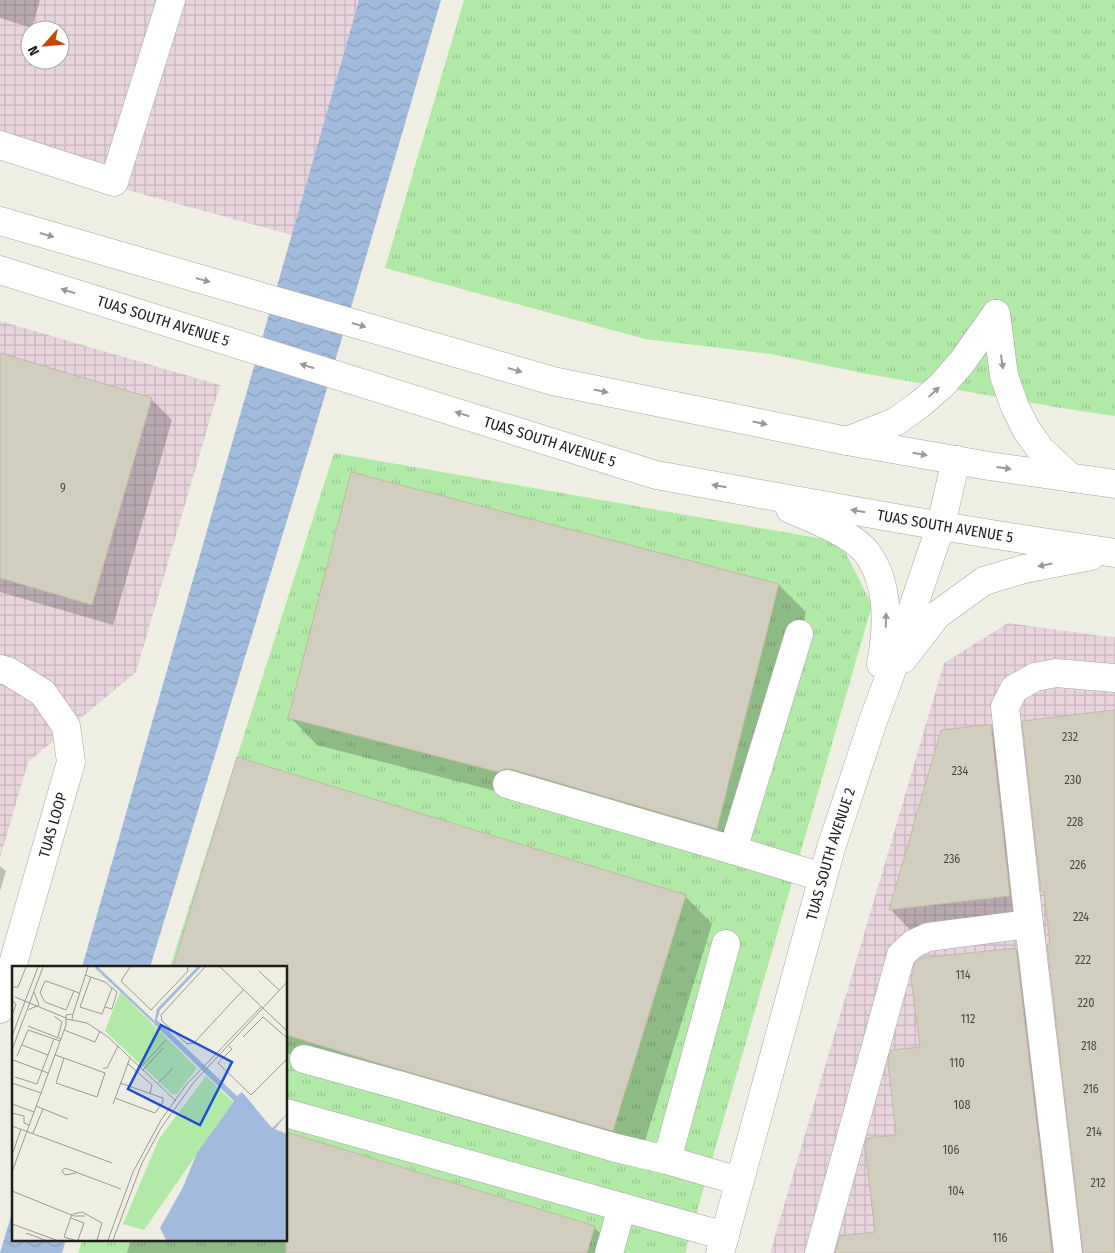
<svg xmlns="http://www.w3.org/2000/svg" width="1115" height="1253" viewBox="0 0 1115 1253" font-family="'Fira Sans Condensed',sans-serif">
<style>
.industrial{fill:url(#industrial-grid);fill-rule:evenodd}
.grass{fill:url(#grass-tufts)}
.water{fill:url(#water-waves)}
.shadow{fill:#0003}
.building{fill:#d1cdbf;stroke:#c0baa4}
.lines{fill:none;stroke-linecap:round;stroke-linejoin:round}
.minor-casing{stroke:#a4a4a4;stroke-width:29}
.minor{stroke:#fff;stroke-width:28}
.oneway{fill:#999}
.labels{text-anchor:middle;stroke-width:4;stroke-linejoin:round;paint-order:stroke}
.number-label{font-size:12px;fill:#4a4946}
.street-label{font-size:15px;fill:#1d1d1d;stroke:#fff}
.inset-river{fill:none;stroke:#a2bbdc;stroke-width:2.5}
.inset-road{fill:none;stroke:#9a9a93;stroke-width:1}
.view{fill:#1d4ed8;fill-opacity:0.15;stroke:#1d4ed8;stroke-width:2.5}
.inset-edge{fill:none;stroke:#1d1d1d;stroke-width:2.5}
</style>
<defs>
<pattern id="industrial-grid" width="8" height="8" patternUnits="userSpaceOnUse" patternTransform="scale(1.25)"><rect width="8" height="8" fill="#e7d4dd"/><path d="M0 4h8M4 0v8" fill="none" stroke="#c6b6bd"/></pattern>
<pattern id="grass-tufts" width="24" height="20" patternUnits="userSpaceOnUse" patternTransform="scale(1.25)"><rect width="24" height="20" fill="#b1e9a7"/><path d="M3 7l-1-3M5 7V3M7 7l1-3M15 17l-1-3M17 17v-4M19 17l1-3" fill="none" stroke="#98c78f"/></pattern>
<pattern id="water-waves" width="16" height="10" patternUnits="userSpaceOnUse" patternTransform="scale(1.25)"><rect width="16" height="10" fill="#a2bbdc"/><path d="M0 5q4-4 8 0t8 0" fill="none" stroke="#8ba0bc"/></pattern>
</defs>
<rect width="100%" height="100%" fill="#eeeee2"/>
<!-- industrial -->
<path class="industrial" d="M0 0H359L292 235 0 155ZM30 30H60V60H30Z
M0 321 220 385 136 672 28 762 0 858Z
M1008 623 1101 636 1115 637V1253H770L944 663Z"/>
<!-- grass -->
<path class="grass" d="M464 0H1115V416L1061 408 862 373 771 354 645 339 385 268Z
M334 453 840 542 872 605 685 1253H78L83 1239H286V967H170Z"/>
<!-- water -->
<path class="water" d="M359 0H441L366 257 311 442 150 967H82Z
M14 1206V1239H66L62 1253H0Z"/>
<!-- shadow -->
<path class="shadow" d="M0 0H40L32 28 0 18Z
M0 354 151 399 172 420 113 625 0 592Z
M779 585 806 612 744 855 317 745 290 717Z
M991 726 1012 747 1030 917 911 931 891 910Z
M0 866 6 871 0 891Z
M685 896 712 924 640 1157 409 1091 286 1053V967Z
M1016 949 1037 970 1070 1253H838L877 1233 898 1136 921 1048Z
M594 1227 620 1253H127L131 1239H286Z"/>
<!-- building -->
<path class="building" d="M0 353 152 398 92 605 0 578Z
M351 472 779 584 717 829 511 769H504L498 772 288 718Z
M1115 710V1253H1083L1047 944H1050L1044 892H1041L1022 721Z
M984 725H991L1010 896 889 910 941 730Z
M237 757 686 895 613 1131 381 1064 286 1035V967H173Z
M1016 948 1052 1253H835L840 1236 875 1232 865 1146 867 1138 896 1135 888 1061 891 1050 920 1047 911 978 915 963 921 958Z
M286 1132 595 1226 587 1253H286Z"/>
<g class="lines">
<!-- minor casing -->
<g class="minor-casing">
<g id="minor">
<path d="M0 145 114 182 171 0"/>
<path d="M0 221 553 381 847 441 989 466 1115 484"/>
<path id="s1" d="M0 270 656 475C809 503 961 531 1115 553"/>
<path d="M996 314 1004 376 1015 407 1026 429 1040 449 1071 478"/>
<path d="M847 441 895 422 919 405 942 385 962 362 996 314"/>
<path d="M790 509C811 518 853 534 867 553 890 584 888 627 881 664"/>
<path d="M903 659 937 615 984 581 1024 569 1091 556"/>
<path d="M0 669 8 671 43 693 66 726 71 762 0 1009"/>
<path d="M507 784 733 850 822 877"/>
<path d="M733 850 799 634"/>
<path d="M304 1059 402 1086 616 1148 667 1160 739 1181"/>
<path d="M286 1113 725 1236"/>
<path d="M667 1160 726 944"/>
<path d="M609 1253 622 1207"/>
<path id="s2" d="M720 1253 831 848 873 721 889 678 941 525 956 460"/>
<path d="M819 1253 901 955 913 944 928 937 1029 924"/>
<path d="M1068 1253 1029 924 1005 707 1014 689 1035 677 1056 673 1115 678"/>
</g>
</g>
<!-- minor -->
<use href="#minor" class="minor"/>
</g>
<!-- one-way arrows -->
<defs><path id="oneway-solid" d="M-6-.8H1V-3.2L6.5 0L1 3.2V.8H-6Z" transform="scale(1.25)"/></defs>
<g class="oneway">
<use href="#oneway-solid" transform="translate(47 235) rotate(16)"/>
<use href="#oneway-solid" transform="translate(203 280) rotate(16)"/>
<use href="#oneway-solid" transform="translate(68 291) rotate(-163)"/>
<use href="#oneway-solid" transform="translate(359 325) rotate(16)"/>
<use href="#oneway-solid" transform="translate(1002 362) rotate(82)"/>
<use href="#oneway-solid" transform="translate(307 366) rotate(-162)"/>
<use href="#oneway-solid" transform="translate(515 370) rotate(16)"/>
<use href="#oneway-solid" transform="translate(601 391) rotate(12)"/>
<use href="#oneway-solid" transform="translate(934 392) rotate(-43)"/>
<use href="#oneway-solid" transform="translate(462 414) rotate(-163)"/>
<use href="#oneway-solid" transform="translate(760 423) rotate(12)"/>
<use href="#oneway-solid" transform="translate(920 454) rotate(10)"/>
<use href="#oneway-solid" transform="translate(1004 468) rotate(8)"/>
<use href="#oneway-solid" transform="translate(719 486) rotate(-170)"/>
<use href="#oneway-solid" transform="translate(858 511) rotate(-170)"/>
<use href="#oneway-solid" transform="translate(1045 565) rotate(169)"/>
<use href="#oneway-solid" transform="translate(886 620) rotate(-88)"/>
</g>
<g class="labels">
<!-- number labels -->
<g class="number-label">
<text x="63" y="492">9</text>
<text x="1070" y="741">232</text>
<text x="960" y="775">234</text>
<text x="1073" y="784">230</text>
<text x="1075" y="826">228</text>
<text x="952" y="863">236</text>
<text x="1078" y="869">226</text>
<text x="1081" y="921">224</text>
<text x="1083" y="964">222</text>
<text x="963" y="979">114</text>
<text x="1086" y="1007">220</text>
<text x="968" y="1023">112</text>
<text x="1089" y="1050">218</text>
<text x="957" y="1067">110</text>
<text x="1091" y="1093">216</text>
<text x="962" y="1109">108</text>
<text x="1094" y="1136">214</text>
<text x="951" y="1154">106</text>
<text x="1098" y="1187">212</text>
<text x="956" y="1195">104</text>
<text x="1000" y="1242">116</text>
</g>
<!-- street labels -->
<g class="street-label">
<text dy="5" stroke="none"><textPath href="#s1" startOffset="171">TUAS SOUTH AVENUE 5</textPath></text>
<text dy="5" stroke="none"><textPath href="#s1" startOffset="576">TUAS SOUTH AVENUE 5</textPath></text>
<text dy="5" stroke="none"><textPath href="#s1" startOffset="981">TUAS SOUTH AVENUE 5</textPath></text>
<text transform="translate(53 825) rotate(-74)" y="5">TUAS LOOP</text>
<text dy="5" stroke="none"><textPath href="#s2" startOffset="414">TUAS SOUTH AVENUE 2</textPath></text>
</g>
</g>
<!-- overview -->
<g transform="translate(12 966)">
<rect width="275" height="275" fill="#eeeee2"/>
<path d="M108 26 185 102 165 128H160L93 65ZM194 110 221 136 132 264 111 258 147 173Z" fill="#b1e9a7"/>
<path d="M185 1H189L148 44 145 54 225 130 230 126 260 162 275 148 263 163 275 168V274H154L148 262 171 221 185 187 222 135 142 58 145 43Z" fill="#a2bbdc"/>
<path class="inset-river" d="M84 1 142 56"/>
<path class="inset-road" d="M118 1 109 15 139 44 176 5 175 1M193 1 149 49 150 55 175 78 182 77 232 23M208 1 275 65M247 5 267 24M73 9 93 16 105 26 100 43 93 41M79 11 68 41 90 48 100 22M0 21H6L14 1M62 25 54 44 33 36 28 27 33 15H34L62 25 67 27M3 31 54 52M0 34 4 38 1 47M16 44 27 39 22 26M61 48 76 1M42 50 50 56 46 71M60 54 75 57 96 71 164 135M16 60 49 73M52 64 83 76 88 65M0 70 26 1M231 71 251 51 275 72M10 79 36 89M217 80 220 83 206 97 239 129 275 93M0 84 31 1M43 89 52 92 93 107 85 131 44 117 52 92M5 90 16 64 48 75M1 94 36 107M115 97 140 119 138 128M129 101 154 74M91 102H95L106 80M131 104 151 82M3 111 25 118 42 73M0 117 29 127M146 117 161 102M103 132 143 147 151 136V132L108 117M0 138 22 146M101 138 118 92M24 140 56 153M0 147 12 150V157L17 159M0 160 100 197M21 167 31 143M0 189 9 163M50 205 53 202 109 223M50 205 53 209 64 207M0 206 54 59V49L61 48 60 54 54 53M0 225 62 250H73M60 248 52 271 62 274M61 248 70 246 90 257 85 274M59 252 72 257 66 274M0 258 44 274M14 267 33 274M96 274 121 206 149 154 174 119 249 41M101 274 130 197 149 162 182 116 275 16"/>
<path class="view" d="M149 59 220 96 188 159 116 123Z"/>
<rect width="275" height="275" class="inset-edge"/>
</g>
<!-- north arrow -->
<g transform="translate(45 45) rotate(243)"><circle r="24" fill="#ffffff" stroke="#a5a5a5"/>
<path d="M0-4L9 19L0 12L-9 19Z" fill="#c94500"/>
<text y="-8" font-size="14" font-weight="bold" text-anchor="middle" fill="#1d1d1d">N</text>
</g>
</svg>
